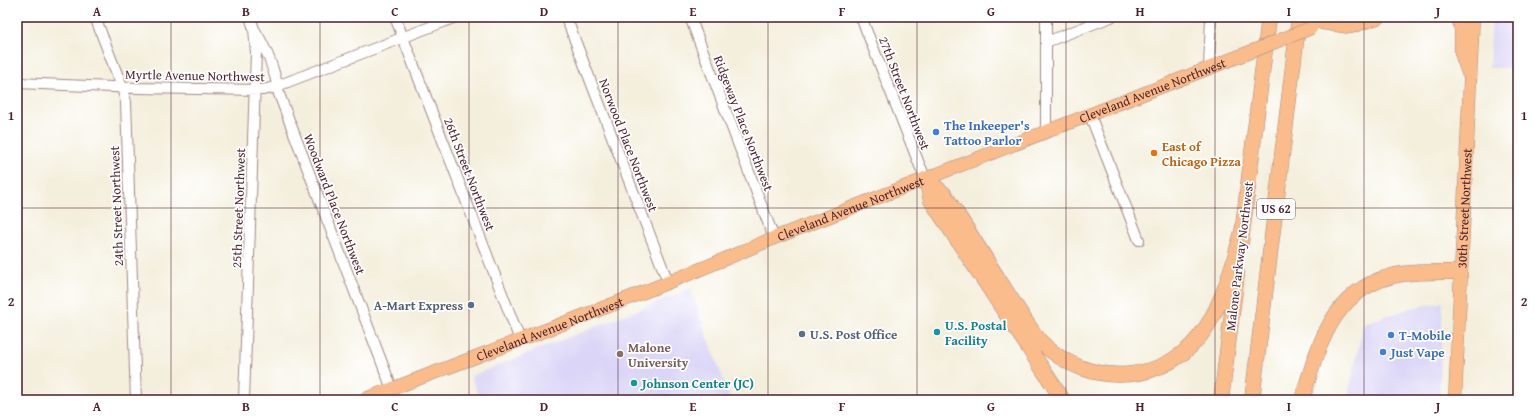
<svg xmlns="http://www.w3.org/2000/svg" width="1535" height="417" viewBox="0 0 1535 417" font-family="'Gentium Book Plus',serif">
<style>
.built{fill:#dbd6f7}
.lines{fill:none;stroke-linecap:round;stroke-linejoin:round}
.minor-casing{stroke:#9f8784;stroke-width:12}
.major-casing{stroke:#9f8784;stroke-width:14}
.highway-casing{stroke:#9f8784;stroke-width:16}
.minor{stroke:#fff;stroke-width:10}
.major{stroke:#fabc8b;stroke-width:13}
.highway{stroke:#fabc8b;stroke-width:15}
.major-bridge-casing{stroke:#9f8784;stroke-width:14;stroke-linecap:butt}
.major-bridge{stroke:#fabc8b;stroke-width:13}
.grid{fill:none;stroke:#4a1f2b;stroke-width:1;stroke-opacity:0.55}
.shop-dot{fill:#3f7fe0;stroke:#fff;stroke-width:1.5}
.food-dot{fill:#e8710a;stroke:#fff;stroke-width:1.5}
.service-dot{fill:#5c6f8a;stroke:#fff;stroke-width:1.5}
.culture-dot{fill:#0f9aa8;stroke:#fff;stroke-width:1.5}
.education-dot{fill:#8d6e63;stroke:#fff;stroke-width:1.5}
.labels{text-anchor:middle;stroke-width:3.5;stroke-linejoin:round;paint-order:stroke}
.shield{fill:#fff;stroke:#80626b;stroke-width:1}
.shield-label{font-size:12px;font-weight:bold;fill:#4a1f2b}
.street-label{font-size:13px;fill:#4a1f2b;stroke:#fff}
.shop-label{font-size:13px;font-weight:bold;fill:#366cbe;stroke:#fff;text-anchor:start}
.food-label{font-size:13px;font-weight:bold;fill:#c56008;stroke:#fff;text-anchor:start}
.service-label{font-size:13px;font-weight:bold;fill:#4e5e75;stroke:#fff;text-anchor:end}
.culture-label{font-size:13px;font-weight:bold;fill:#0d838f;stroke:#fff;text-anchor:start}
.education-label{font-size:13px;font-weight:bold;fill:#785e54;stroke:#fff;text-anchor:start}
.neatline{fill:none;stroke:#4a1f2b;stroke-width:1.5}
.grid-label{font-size:13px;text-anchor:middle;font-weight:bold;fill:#4a1f2b}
</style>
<rect width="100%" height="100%" fill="#fff"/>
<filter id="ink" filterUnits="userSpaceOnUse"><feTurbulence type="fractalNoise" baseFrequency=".025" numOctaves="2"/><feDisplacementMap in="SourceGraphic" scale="8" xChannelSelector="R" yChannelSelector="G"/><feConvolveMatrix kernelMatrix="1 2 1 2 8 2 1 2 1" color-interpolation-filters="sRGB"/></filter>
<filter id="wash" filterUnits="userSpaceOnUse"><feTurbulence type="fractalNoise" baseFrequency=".012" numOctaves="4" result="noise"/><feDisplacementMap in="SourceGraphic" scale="16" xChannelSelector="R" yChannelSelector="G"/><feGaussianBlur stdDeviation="0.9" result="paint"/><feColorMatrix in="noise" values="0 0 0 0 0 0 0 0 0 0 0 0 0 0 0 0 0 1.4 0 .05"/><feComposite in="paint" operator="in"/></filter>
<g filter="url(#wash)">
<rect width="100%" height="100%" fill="#f4efdd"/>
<!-- built -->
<path class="built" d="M1492 17H1518V68H1489Z
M690 289 731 400H480L471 376Z
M1443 302 1439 400H1347L1364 323 1411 308Z"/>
</g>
<g filter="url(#ink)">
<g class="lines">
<!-- minor casing -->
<g class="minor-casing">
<path id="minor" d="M95 17 122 87 126 102 136 400
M395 17 520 340
M566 17 668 282
M690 17 774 238
M861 17 920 166 926 179
M254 29C267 49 275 71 279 94L392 389
M1046 42 1111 17
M1209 68 1211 17
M17 83 136 88 262 90 272 88 456 17
M1090 115 1139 240
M1046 132V17
M244 400 256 52 254 29 250 17"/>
</g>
<!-- major casing -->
<g class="major-casing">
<g id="major">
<path d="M1458 17 1461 30V53L1468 73"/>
<path d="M1322 23 1350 27 1380 17"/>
<path id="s1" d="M363 400C500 347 639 297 774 238L1250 52"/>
<path id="s2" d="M1455 400 1473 17"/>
</g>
</g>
<!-- highway casing -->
<g class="highway-casing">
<path id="highway" d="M926 179 944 194C965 226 985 258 1006 291 1017 307 1027 326 1040 341 1088 390 1170 386 1207 326 1225 297 1233 264 1242 232
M926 179 931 200 1063 400
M1241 242 1269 17
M1221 400 1237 274
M1252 400 1299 17
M1302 400C1319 344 1333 285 1402 274 1421 271 1441 272 1460 272"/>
</g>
<!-- minor -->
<use href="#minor" class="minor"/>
<!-- major -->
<use href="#major" class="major"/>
<!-- highway -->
<use href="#highway" class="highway"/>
<!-- major-bridge casing -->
<g class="major-bridge-casing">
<path id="major-bridge" d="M1250 52 1311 28"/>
</g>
<!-- major-bridge -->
<use href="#major-bridge" class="major-bridge"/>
</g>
</g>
<!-- grid -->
<path class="grid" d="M171 17V400M320 17V400M469 17V400M618 17V400M768 17V400M917 17V400M1066 17V400M1215 17V400M1364 17V400M17 208H1518"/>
<!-- markers -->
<g class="shop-dot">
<circle cx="936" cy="132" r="4"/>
<circle cx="1391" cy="335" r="4"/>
<circle cx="1383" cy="352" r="4"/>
</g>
<circle class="food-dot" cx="1154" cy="153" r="4"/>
<g class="service-dot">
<circle cx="471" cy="305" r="4"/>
<circle cx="802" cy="334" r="4"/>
</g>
<g class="culture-dot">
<circle cx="937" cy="332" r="4"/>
<circle cx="634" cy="383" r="4"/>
</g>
<circle class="education-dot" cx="620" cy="354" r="4"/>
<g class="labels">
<!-- shield labels -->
<rect class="shield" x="1257" y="199" width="38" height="20" rx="3"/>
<g class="shield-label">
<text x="1276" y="213">US 62</text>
</g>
<!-- street labels -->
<g class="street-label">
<text transform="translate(195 75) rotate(1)" y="5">Myrtle Avenue Northwest</text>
<text dy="5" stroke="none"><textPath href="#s1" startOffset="848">Cleveland Avenue Northwest</textPath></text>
<text transform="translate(905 93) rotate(69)" y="5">27th Street Northwest</text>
<text transform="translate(744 123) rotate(69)" y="5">Ridgeway Place Northwest</text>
<text transform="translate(629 145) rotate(69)" y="5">Norwood Place Northwest</text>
<text transform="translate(470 174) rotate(69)" y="5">26th Street Northwest</text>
<text transform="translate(335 204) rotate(69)" y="5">Woodward Place Northwest</text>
<text transform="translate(116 206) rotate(-92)" y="5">24th Street Northwest</text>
<text transform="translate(238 208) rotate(-88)" y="5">25th Street Northwest</text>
<text dy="5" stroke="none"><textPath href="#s1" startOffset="524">Cleveland Avenue Northwest</textPath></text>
<text dy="5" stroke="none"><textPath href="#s2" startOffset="192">30th Street Northwest</textPath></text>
<text transform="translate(1239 256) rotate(-83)" y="5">Malone Parkway Northwest</text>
<text dy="5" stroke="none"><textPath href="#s1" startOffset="200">Cleveland Avenue Northwest</textPath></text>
</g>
<!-- shop labels -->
<g class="shop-label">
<text x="944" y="130">The Inkeeper's<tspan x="944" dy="15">Tattoo Parlor</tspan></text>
<text x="1399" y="340">T-Mobile</text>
<text x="1391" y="357">Just Vape</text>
</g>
<!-- food labels -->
<g class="food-label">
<text x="1162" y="151">East of<tspan x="1162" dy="15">Chicago Pizza</tspan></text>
</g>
<!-- service labels -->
<g class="service-label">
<text x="463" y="310">A-Mart Express</text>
<text x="810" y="339" text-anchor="start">U.S. Post Office</text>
</g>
<!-- culture labels -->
<g class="culture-label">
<text x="945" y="330">U.S. Postal<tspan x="945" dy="15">Facility</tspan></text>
<text x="642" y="388">Johnson Center (JC)</text>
</g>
<!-- education labels -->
<g class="education-label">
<text x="628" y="352">Malone<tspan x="628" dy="15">University</tspan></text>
</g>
</g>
<!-- margin -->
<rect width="1535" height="417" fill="none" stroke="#fff" stroke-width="44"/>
<rect x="22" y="22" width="1491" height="373" class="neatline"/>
<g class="grid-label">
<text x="97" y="16">A</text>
<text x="246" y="16">B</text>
<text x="395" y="16">C</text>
<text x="544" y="16">D</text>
<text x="693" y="16">E</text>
<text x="842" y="16">F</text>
<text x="991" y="16">G</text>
<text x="1140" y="16">H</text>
<text x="1289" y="16">I</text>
<text x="1438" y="16">J</text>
<text x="11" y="120">1</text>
<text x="1524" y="120">1</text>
<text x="11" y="306">2</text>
<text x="1524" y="306">2</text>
<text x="97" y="411">A</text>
<text x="246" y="411">B</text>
<text x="395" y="411">C</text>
<text x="544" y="411">D</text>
<text x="693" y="411">E</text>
<text x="842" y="411">F</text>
<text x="991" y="411">G</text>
<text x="1140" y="411">H</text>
<text x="1289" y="411">I</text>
<text x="1438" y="411">J</text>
</g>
</svg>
